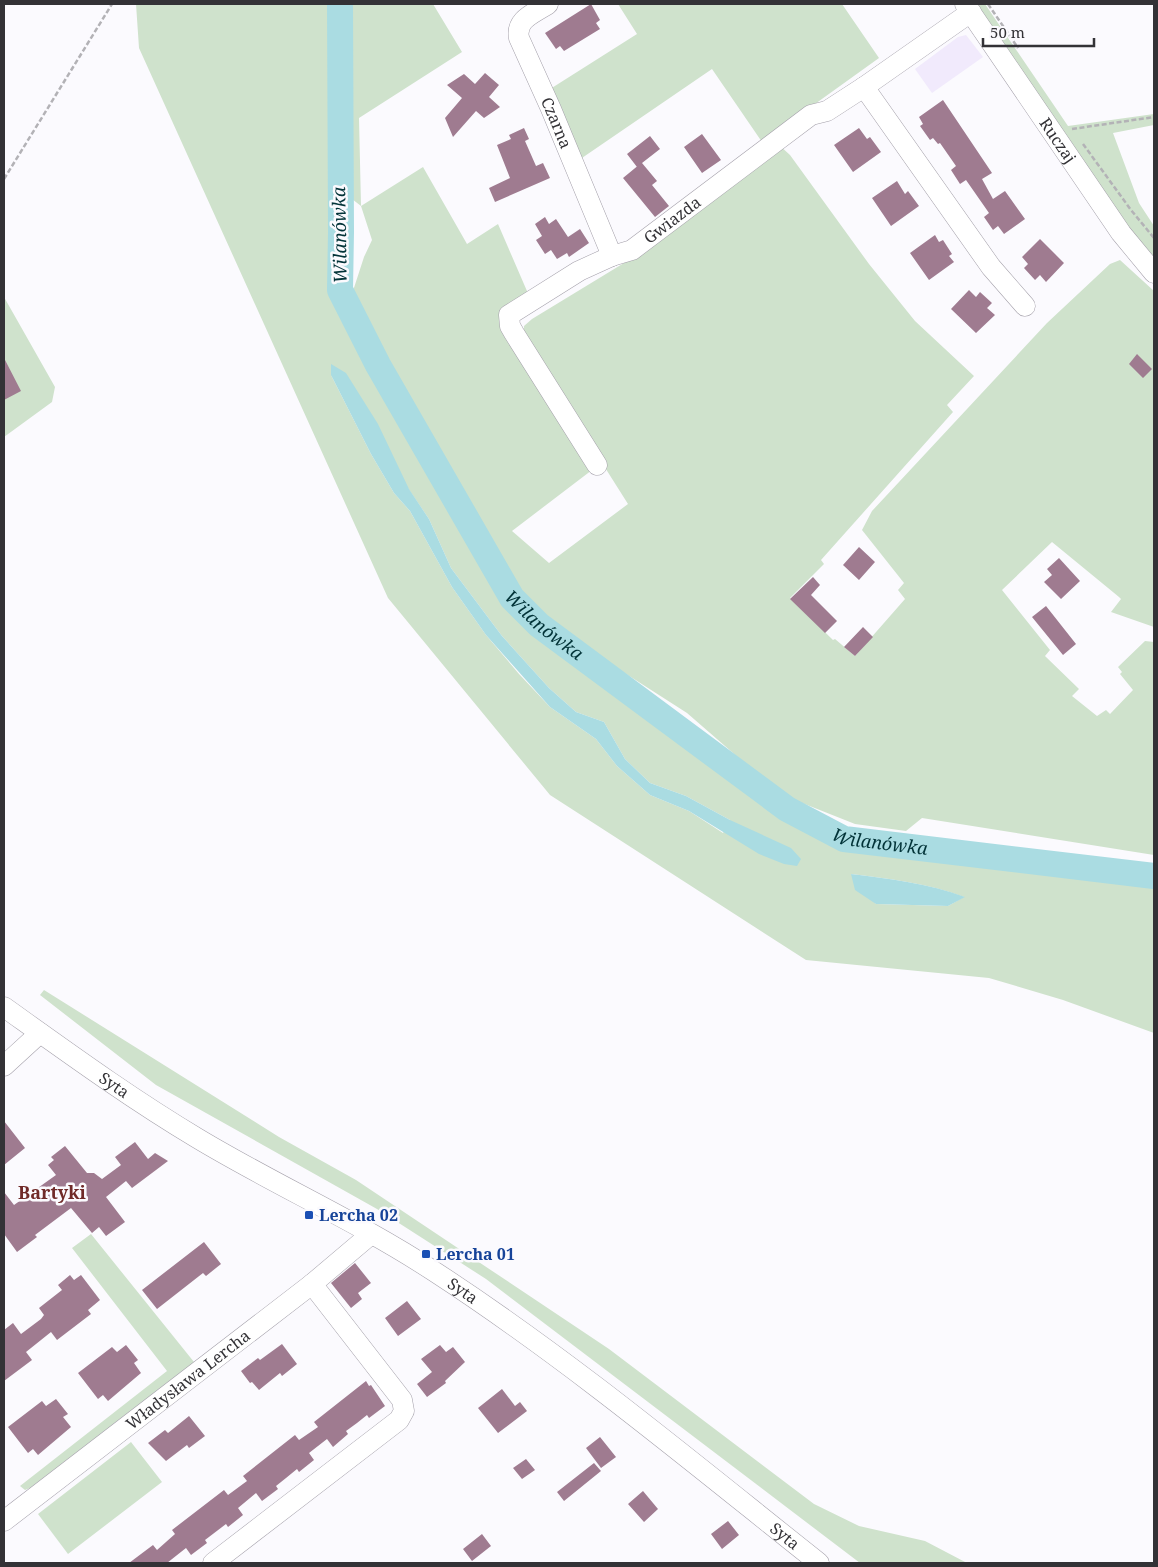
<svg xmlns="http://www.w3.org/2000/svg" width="1158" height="1567" viewBox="0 0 1158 1567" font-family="'Noto Serif',serif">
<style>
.built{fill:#f1eafc}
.green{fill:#cfe2cc;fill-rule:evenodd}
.water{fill:#aadce2}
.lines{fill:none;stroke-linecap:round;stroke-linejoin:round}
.river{stroke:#aadce2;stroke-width:26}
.building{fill:#9f7b90}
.minor-casing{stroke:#a4a0aa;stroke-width:21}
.path{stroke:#b3b2b6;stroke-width:2.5;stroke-dasharray:5 2.5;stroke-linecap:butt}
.minor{stroke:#fff;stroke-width:20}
.transit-dot{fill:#1a4fb4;stroke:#fbfafe;stroke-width:2}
.labels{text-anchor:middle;stroke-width:5;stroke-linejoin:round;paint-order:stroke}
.street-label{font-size:16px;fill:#333236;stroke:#fbfafe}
.transit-label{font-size:16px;font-weight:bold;fill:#164399;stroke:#fbfafe;text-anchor:start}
.water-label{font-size:18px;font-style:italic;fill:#023338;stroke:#fbfafe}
.neighbourhood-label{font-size:18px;font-weight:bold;fill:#702a28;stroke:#fbfafe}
</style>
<rect width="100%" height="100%" fill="#fbfafe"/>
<!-- built -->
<path class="built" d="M966 35 983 57 932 93 915 69 958 37Z"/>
<!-- green -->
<path class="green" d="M136 4H433L462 52 359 118 361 206 423 167 467 244 498 224 530 298 501 314 592 470 512 531 549 563 628 504 523 338 524 326 532 319 624 263 779 145 790 155 869 264 915 321 974 376 947 405 953 412 821 560 824 564 790 598 833 640 835 639 855 656 905 599 898 590 904 583 862 530 872 511 1047 323 1110 264 1120 260 1154 291V627L1111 612 1121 599 1119 597 1052 542 1002 590 1050 650 1045 656 1079 689 1072 696 1097 716 1106 710 1110 714 1133 690 1120 674 1122 672 1118 667 1145 641 1154 642V855L922 818 906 831 855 824 792 799 748 766 687 713 609 663 521 596 490 547 453 473 399 387 369 324 357 310 351 297 364 257 372 240 361 206 352 199 345 179V108H332L334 293 356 341 505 606 780 813 825 836 853 846 1154 884V1033L1063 1000 989 978 806 960 550 795 388 598 139 48ZM331 375 429 519 451 568 502 636 549 688 576 712 604 722 625 759 650 783 686 796 730 820 723 833 689 811 650 795 617 766 596 739 550 707 519 674 486 635 452 587 410 511 394 493 371 454ZM851 874C890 879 928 883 964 897L948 906 876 904Z
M618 4H842L879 58 762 142 712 69 579 160 547 91 637 34Z
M973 4H985L1068 126 1154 114V125L1113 133 1139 203 1154 226V266Z
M4 297 55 387 52 402 4 437Z
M44 990 279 1137 356 1180 609 1349 814 1504 859 1526 925 1541 967 1563H860L486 1279 377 1209 156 1085 40 995Z
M91 1234 194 1362 30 1488 25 1490 20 1486 167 1371 72 1248Z
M131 1442 162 1482 68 1554 38 1514Z"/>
<!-- water -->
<path class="water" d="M331 364 346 373 378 424 409 489 429 519 451 568 502 636 549 688 576 712 604 722 625 759 650 783 686 796 730 820 791 848 801 859 797 866 784 864 759 854 689 811 650 795 617 766 596 739 550 707 486 635 452 587 410 511 394 493 371 454 331 375Z
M851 874C890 879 928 883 965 897L948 906 876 904 855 890Z"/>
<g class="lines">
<!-- river -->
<path class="river" id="s1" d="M340 4 341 232 340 290 378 365 512 598 539 625 787 809 844 839 1154 876"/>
</g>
<!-- building -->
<path class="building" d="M591 4 600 20 596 23 600 29 564 51 560 46 556 49 545 33Z
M485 73 499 85 489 97 500 107 484 118 476 111 453 137 445 118 462 98 447 85 464 74 475 84Z
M943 100 992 173 982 179 993 199 1005 191 1025 219 1004 234 998 226 993 230 984 217 989 213 966 180 960 184 951 170 956 166 940 143 938 144 933 138 930 140 920 126 923 124 919 117Z
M524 128 529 139 525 141 536 166 543 163 550 178 495 202 489 188 510 178 497 145 511 139 509 135Z
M859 128 867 139 870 137 881 152 853 172 834 145Z
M702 134 721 160 702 173 684 147Z
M650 136 660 149 642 163 657 181 652 185 669 206 655 217 623 178 640 164 637 167 627 154Z
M897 181 905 194 908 191 919 206 891 226 872 198Z
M545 217 549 224 556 219 568 237 580 229 589 243 569 257 567 253 557 259 551 250 545 254 536 240 542 236 535 224Z
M935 235 939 242 943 240 952 254 949 256 954 262 929 280 910 253Z
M1040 239 1064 263 1046 282 1040 275 1035 280 1024 268 1028 264 1022 257Z
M969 290 976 297 980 292 992 303 987 308 995 315 976 333 951 309Z
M1137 354 1152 369 1143 378 1129 364Z
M4 358 21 391 4 400Z
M859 547 875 562 859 580 843 565Z
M1059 558 1080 581 1061 599 1044 582 1052 575 1047 569Z
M813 577 820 585 811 595 837 621 825 633 790 599Z
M1046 606 1076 644 1063 655 1032 617Z
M863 627 873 637 855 656 844 647Z
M4 1121 25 1148 4 1165Z
M135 1142 148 1159 155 1153 168 1161 132 1188 126 1181 106 1197 125 1222 106 1236 99 1227 92 1233 71 1208 35 1235 37 1237 17 1252 4 1234V1192L14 1205 56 1175 48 1165 54 1160 51 1157 65 1146 87 1173H94L102 1179 121 1165 115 1157Z
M204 1242 221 1264 206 1276 203 1273 157 1309 142 1290Z
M355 1263 371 1283 358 1293 362 1299 351 1308 331 1283Z
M70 1275 74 1280 81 1275 100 1300 88 1310 91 1314 57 1340 51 1332 26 1352 32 1360 4 1381V1330L13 1323 21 1334 41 1319 44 1315 39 1308 62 1290 58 1285Z
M407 1301 421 1319 398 1336 385 1318Z
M282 1344 297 1364 282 1376 280 1373 259 1390 252 1382 250 1383 241 1371 258 1358 260 1360Z
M126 1345 138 1360 134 1363 141 1373 108 1401 103 1395 98 1399 78 1373 112 1347 117 1352Z
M440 1345 446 1352 453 1347 465 1362 445 1381 446 1383 427 1397 417 1384 432 1372 421 1359Z
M366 1381 369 1386 371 1385 385 1406 369 1418 367 1415 357 1423 346 1431 348 1434 333 1447 327 1439 309 1453 314 1460 299 1472 297 1469 286 1478 276 1486 278 1489 262 1501 256 1493 238 1508 243 1515 228 1527 226 1524 205 1540 207 1543 191 1555 186 1548 167 1563H129L153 1545 157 1550 175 1534 172 1530 224 1490 228 1495 247 1481 243 1476 295 1435 299 1440 318 1427 314 1422Z
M502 1389 515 1406 520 1402 527 1411 498 1433 478 1408Z
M56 1399 68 1414 63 1417 71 1427 38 1455 33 1449 28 1453 8 1427 42 1401 46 1406Z
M189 1416 205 1436 189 1448 187 1445 166 1461 148 1443 165 1430 168 1433Z
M600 1437 616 1457 601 1468 586 1448Z
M526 1459 535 1470 522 1479 513 1468Z
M594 1463 601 1471 564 1501 557 1492Z
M643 1491 658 1509 644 1522 628 1504Z
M728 1521 739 1535 722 1549 711 1534Z
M482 1534 491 1546 472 1561 463 1549Z"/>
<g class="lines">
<!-- minor casing -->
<g class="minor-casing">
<g id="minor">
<path id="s2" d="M548 4C535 13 515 19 519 38L551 109 612 256"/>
<path id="s3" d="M965 4 1121 233 1154 273"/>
<path d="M864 87 991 267 1025 306"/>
<path id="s4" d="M597 465 514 333 510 326 509 315 579 271 612 256 632 250 811 115 827 111 864 87 971 12"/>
<path id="s5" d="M4 1007C67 1052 130 1098 197 1138 275 1185 359 1222 435 1272 570 1360 693 1463 819 1563"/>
<path d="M4 1066 40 1033"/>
<path id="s6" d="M4 1521 312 1284 370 1235"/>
<path d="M213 1563 399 1420 404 1411 402 1400 312 1284"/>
</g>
</g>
<!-- path -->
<path class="path" d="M988 4 1018 48
M1072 129 1154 117
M1083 144 1131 210 1154 238
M4 179 112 4"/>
<!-- minor -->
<use href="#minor" class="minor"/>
</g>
<!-- markers -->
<g class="transit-dot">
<rect x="304" y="1210" width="10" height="10" rx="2.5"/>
<rect x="421" y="1249" width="10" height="10" rx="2.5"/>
</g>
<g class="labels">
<!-- street labels -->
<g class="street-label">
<text dy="6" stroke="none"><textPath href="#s2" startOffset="141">Czarna</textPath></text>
<text dy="6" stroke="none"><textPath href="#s3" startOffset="165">Ruczaj</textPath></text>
<text dy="6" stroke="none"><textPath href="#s4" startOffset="365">Gwiazda</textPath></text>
<text dy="6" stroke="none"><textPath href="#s5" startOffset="135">Syta</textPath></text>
<text dy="6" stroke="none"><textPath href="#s5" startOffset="540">Syta</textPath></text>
<text dy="6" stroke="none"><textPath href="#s6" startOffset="232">Władysława Lercha</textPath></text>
<text dy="6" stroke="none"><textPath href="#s5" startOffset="945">Syta</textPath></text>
</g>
<!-- transit labels -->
<g class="transit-label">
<text x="319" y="1221">Lercha 02</text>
<text x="436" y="1260">Lercha 01</text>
</g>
<!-- water labels -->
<g class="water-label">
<text transform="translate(340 235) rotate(-91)" y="6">Wilanówka</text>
<text dy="6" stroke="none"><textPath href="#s1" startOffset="681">Wilanówka</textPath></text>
<text dy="6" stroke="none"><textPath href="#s1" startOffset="1086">Wilanówka</textPath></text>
</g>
<!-- neighbourhood labels -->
<g class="neighbourhood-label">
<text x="52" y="1199">Bartyki</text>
</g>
</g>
<!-- border -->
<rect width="1158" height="1567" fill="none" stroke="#333236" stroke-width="10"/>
<!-- scale -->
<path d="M983 38v8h111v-8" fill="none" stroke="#333236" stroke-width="2.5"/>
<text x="990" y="38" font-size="15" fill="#333236" stroke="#fbfafe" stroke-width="4" paint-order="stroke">50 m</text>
</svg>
